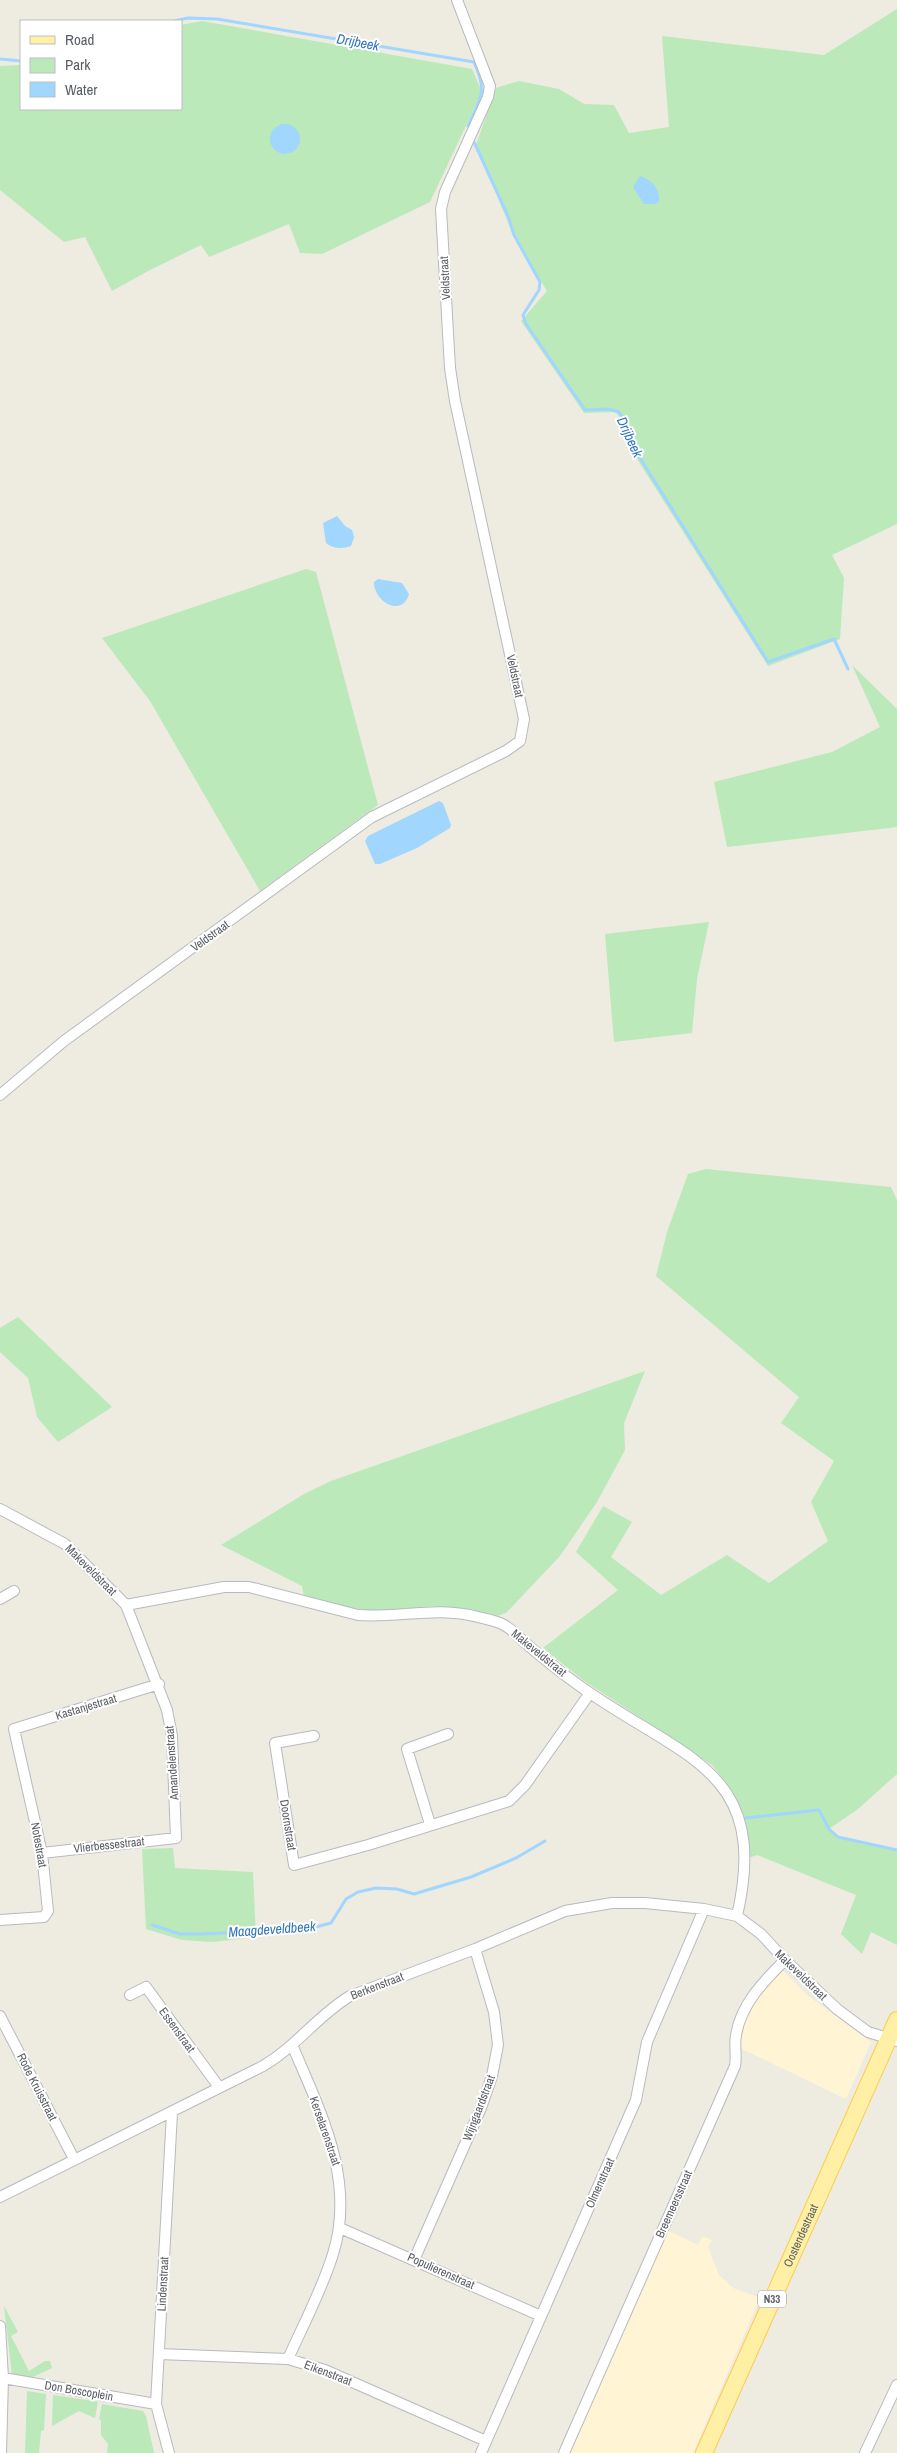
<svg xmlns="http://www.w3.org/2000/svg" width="897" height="2453" viewBox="0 0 897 2453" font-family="'Archivo Narrow',sans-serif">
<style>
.commercial{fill:#fff5d5}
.green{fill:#bbe9ba}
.water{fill:#a0d6ff}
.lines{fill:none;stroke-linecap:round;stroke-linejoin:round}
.stream{stroke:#a0d6ff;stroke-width:3}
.street-casing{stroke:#b7babf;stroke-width:12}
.primary-casing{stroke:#ffcb49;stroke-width:18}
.street{stroke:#fff;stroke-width:10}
.primary{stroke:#fff0a5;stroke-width:16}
.labels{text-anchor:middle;stroke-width:4;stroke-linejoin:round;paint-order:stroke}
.shield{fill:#fff;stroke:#8c8e92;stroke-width:1}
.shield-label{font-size:11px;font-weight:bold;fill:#5a5e64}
.street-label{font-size:12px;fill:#5a5e64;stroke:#fff}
.water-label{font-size:14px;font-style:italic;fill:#37b;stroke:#fff}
</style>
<rect width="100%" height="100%" fill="#eeebe1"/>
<!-- commercial -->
<path class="commercial" d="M783 1971 807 1995 871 2042 846 2099 742 2049 738 2038 761 1989 777 1974Z
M667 2230 698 2245 702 2236 712 2240 708 2247 719 2275 733 2288 760 2298 693 2453H567Z"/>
<!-- green -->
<path class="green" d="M897 9V524L832 555 844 578 840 639 768 666 639 462 632 450 627 429 616 412 584 413 521 321 547 291 514 237 476 145 496 88 519 81 559 89 584 104 614 105 629 133 669 127 662 36 824 55Z
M202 21 472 69 482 92 430 202 322 254 300 253 289 224 209 257 201 245 150 270 112 291 85 237 64 242 0 190V66L21 65V109H181V25Z
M306 569 316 572 378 805 260 891 150 701 102 638Z
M852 665 897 709V827L727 847 714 782 832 752 880 727Z
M709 922 697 979 692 1033 614 1042 605 934Z
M706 1169 891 1187 897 1200V1774L858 1809 829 1829 838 1837 897 1850V1945L871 1932 862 1954 841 1934 856 1895 757 1855 748 1858 745 1818 726 1782 712 1765 583 1680 543 1648 618 1590 576 1552 603 1506 632 1522 611 1557 661 1595 727 1555 769 1583 828 1541 811 1502 834 1461 781 1423 799 1397 656 1276 667 1232 688 1174Z
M18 1317 112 1407 58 1442 37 1417 28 1378 0 1352V1328Z
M645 1371 624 1423 625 1450 597 1502 560 1556 506 1613 494 1617 435 1606 374 1611 344 1607 304 1597 302 1586 221 1545 304 1494 331 1481Z
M173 1848 175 1868 253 1872 256 1937 212 1942 182 1940 146 1929 142 1849Z
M4 2306 18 2332 11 2336 29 2371 45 2361H50L52 2368 33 2377 12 2375Z
M27 2391 46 2394 44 2430 41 2431 39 2453H25Z
M53 2395 121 2405 98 2402 95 2418 79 2411 52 2426Z
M102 2404 143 2411 146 2416 154 2453H107L108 2444 101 2435V2420L99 2419Z"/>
<!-- water -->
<path class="water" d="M270 139a15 15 0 1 1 30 0a15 15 0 1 1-30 0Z
M640 176C652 180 660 188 659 201L656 204H644L633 187Z
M337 516 345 526 352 530 354 537 351 546C342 549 333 549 326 543L323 523Z
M378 579 402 583 409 594C402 618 374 602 374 582Z
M439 801 443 803 451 825 450 828 417 848 380 864H375L365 841 368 836Z"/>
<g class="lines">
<!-- stream -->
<path class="stream" d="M174 21 188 18 217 19 474 62C488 94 481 96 468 126
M0 59 21 61
M474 142 508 216 514 235 540 282 539 290 523 315 526 324 585 410 608 409 619 412 629 428 635 450 768 662 834 639 848 669
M745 1818 819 1810 829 1829 838 1837 897 1850
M152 1925 180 1934H200L308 1929 331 1923 346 1899 358 1892 376 1888 397 1889 414 1894 471 1877 516 1858 545 1841"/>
<!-- street casing -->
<g class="street-casing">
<path id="street" d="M0 1095 64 1041 372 817 506 751 520 741 524 719 455 401 450 368 441 209 445 192 488 97 490 86 457 0
M0 1509 65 1544 126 1605 224 1587H249L358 1615C399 1618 438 1606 478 1617 486 1619 497 1621 504 1625 513 1630 522 1640 530 1647 549 1663 569 1679 590 1693 687 1760 770 1772 737 1916
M0 1599 14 1591
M314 1736 275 1743 294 1865 368 1845 509 1801 525 1785 590 1693
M430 1824 407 1749 448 1734
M42 1853 176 1838 172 1736 167 1710 126 1605
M0 1920 44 1917 48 1911 42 1853 14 1729 159 1684
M130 1995 146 1987 219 2087
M0 2016 74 2159
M0 2197 263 2066C297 2046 317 2016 350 1996L475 1949 565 1911 612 1903H645L704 1909 737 1916 761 1934 785 1960 837 2009 868 2032 897 2041
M340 2228 541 2316
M414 2260 481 2108 492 2076 498 2045 494 2012 475 1949
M0 2326 3 2378 1 2453
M159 2354 288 2359 325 2370 486 2441
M288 2359C303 2325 322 2290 333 2254 356 2181 321 2113 293 2047
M3 2378 156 2404
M169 2453 156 2404 172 2113
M481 2453 636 2100 647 2042 704 1909
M564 2453 735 2066C737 2056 734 2046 736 2035 741 2004 764 1981 785 1960
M865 2453 897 2385"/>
</g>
<!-- primary casing -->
<g class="primary-casing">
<g id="primary">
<path id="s1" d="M704 2453 897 2020"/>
</g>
</g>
<!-- street -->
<use href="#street" class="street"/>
<!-- primary -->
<use href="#primary" class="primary"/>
</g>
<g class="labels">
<!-- shield labels -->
<rect class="shield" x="758" y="2290.5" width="28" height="17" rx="4"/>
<g class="shield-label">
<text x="772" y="2303">N33</text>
</g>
<!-- street labels -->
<g class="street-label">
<text transform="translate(445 278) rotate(-93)" y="4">Veldstraat</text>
<text transform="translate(515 676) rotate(78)" y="4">Veldstraat</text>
<text transform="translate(210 936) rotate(-36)" y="4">Veldstraat</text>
<text transform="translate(91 1570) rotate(45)" y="4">Makeveldstraat</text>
<text transform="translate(539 1653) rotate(39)" y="4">Makeveldstraat</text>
<text transform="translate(86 1707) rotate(-17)" y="4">Kastanjestraat</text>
<text transform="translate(172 1763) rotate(-94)" y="4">Amandelenstraat</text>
<text transform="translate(288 1825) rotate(81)" y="4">Doornstraat</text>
<text transform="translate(39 1845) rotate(80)" y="4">Notestraat</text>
<text transform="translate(109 1845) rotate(-6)" y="4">Vlierbessestraat</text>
<text transform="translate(801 1975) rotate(44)" y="4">Makeveldstraat</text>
<text transform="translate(377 1986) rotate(-21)" y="4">Berkenstraat</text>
<text transform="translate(177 2030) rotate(54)" y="4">Essenstraat</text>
<text transform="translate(37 2087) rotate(63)" y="4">Rode Kruisstraat</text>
<text transform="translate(479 2108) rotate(-69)" y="4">Wijngaardstraat</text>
<text transform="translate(325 2131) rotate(71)" y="4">Kerselarenstraat</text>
<text transform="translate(600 2183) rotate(-66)" y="4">Olmenstraat</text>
<text transform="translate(674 2204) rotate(-66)" y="4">Breemeersstraat</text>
<text dy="4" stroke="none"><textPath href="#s1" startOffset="238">Oostendestraat</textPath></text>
<text transform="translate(441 2271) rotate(24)" y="4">Populierenstraat</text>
<text transform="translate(163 2284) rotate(-87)" y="4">Lindenstraat</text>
<text transform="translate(328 2373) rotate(21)" y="4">Eikenstraat</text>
<text transform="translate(79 2391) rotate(10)" y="4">Don Boscoplein</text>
</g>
<!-- water labels -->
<g class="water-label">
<text transform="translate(358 42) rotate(10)" y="5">Drijbeek</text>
<text transform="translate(630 437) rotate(65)" y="5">Drijbeek</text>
<text transform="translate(272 1929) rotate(-4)" y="5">Maagdeveldbeek</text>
</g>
</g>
<!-- legend -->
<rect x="20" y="20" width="162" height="90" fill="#ffffff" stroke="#bdbfc1"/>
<rect x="30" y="36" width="25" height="8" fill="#fff0a5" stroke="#bdbfc1"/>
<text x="65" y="45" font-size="15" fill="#5a5e64">Road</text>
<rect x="30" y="58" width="25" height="15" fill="#bbe9ba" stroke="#bdbfc1"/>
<text x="65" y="70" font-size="15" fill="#5a5e64">Park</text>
<rect x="30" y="82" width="25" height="15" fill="#a0d6ff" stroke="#bdbfc1"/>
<text x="65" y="95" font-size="15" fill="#5a5e64">Water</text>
</svg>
